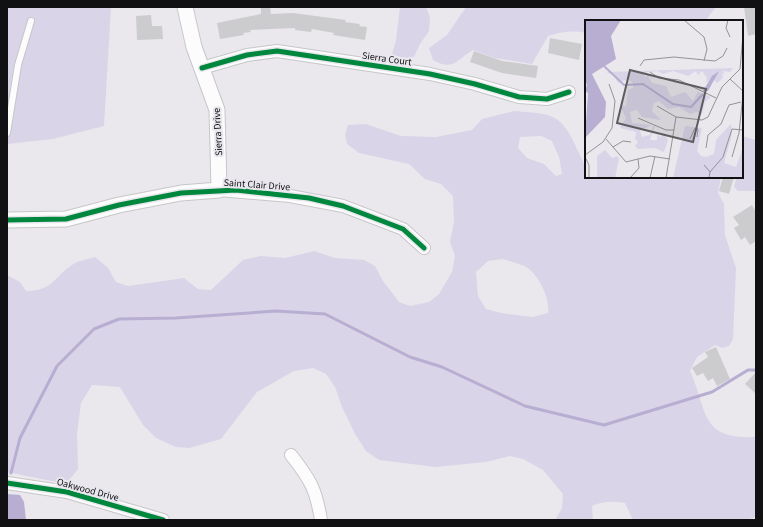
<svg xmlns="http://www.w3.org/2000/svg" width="763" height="527" viewBox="0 0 763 527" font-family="'Source Sans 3',sans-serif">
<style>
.green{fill:#dad4e9;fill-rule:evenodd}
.water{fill:#b8aed2}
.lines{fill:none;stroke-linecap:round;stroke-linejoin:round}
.stream{stroke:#b8aed2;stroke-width:3}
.building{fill:#cccbce}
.service-casing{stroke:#c7c6c9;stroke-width:8}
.minor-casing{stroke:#c7c6c9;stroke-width:14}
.tertiary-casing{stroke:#c7c6c9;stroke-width:17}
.service{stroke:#fcfcfc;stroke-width:6}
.minor{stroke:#fcfcfc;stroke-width:12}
.tertiary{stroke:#fcfcfc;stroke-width:15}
.cycleway-casing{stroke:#e9e7ee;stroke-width:8}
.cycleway{stroke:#00873e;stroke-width:5}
.labels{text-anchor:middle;stroke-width:4;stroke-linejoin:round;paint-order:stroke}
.street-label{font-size:10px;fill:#111012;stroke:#e9e7ee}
.inset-river{fill:none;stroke:#b8aed2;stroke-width:2}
.inset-road{fill:none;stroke:#939295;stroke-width:1}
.view{fill:#5d5c5f;fill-opacity:0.15;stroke:#5d5c5f;stroke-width:2}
.inset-edge{fill:none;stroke:#111012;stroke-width:2}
</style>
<rect width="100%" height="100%" fill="#eae8ed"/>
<!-- green -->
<path class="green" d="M7 7H111L104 126 53 139 7 144Z
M400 7H426L430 17 429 31 420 44 414 57C406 59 399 57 392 54L396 40Z
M466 7H716L705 21H586V33C573 30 560 32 548 36L532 64 495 58 473 50C457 59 454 72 433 60L429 48 447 35Z
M514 111C551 114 561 112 577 149 582 159 586 166 586 177H721L718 193 724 204 725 235 736 268 733 339 729 346 722 348 715 345 697 357 690 371C709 413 699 439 756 437V517L746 520H633L625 503C613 501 603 501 592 506L593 520H555L562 508 563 494 543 470 523 459 510 456 486 462 436 467 379 460 366 451 355 434 342 407 335 387 326 374 313 368 294 371 257 392 221 439 189 448 176 447 156 438 143 425 120 387 92 385 81 403 77 434 78 469 66 484 7 472V275L20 282 26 291C56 291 55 273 77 262 82 260 89 259 95 257L108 268 116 282 128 286 184 278 198 289 211 290 243 260 261 256 285 258 314 251 335 258 364 260 375 266 383 281 399 302 410 306 429 302 439 294 452 272 455 256 450 242 454 221 453 196 441 184 425 179 409 164 359 153 347 144 345 134 348 125 366 124 401 136 436 137 472 130 482 119ZM541 136 552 141 559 157 562 174 556 176 544 164 527 158 518 148 520 137ZM503 259C510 262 523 264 529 269 540 278 550 299 548 313L533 317 501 313 486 309 478 296 476 272 488 261Z
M742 136 756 140V191H738L734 187 736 179 735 177H742Z"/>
<!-- water -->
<path class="water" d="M7 494 20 495 24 502 26 520H7Z"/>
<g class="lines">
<!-- stream -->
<path class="stream" d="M11 473 20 438 57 366 94 329 119 319 176 318 276 311 325 314 410 357 442 367 525 406 604 425 712 392 748 370H756"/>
</g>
<!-- building -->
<path class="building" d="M261 7H270L271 14 293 13 346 20 345 22 360 24 359 26 367 27 365 40 333 35 334 33 312 29 311 32 295 30V28L250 30 251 32 243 33 244 35 220 39 217 23 261 14Z
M744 7H756V34L748 36Z
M151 15 152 26H162L163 39 137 40 136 16Z
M550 38 582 44 579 60 548 53Z
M474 51 502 61 538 66 536 78 502 73 470 62Z
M723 177H734L729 194 719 191Z
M752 205 756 212V241L750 245 745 237 741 240 734 228 739 225 733 217Z
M716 347 730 379 717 386 713 378 708 381 703 373 697 376 692 368 708 357 705 352Z
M756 372V394L745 384Z"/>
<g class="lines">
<!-- service casing -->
<g class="service-casing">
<path id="service" d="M7 133 18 65 31 21"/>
</g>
<!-- minor casing -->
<g class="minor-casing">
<path id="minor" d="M202 68 247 55 277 51 430 74 475 84 519 97 547 99 569 92
M219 190 290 196 343 206 403 229 424 248
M291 455C310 479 316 489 321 520
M7 483 67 492 163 520"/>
</g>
<!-- tertiary casing -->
<g class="tertiary-casing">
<path id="tertiary" d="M7 220 66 219 119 205 181 193 219 190 217 110 194 47 185 7"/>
</g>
<!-- service -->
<use href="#service" class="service"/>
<!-- minor -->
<use href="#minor" class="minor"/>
<!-- tertiary -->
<use href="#tertiary" class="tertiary"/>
<!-- cycleway casing -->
<g class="cycleway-casing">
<path id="cycleway" d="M202 68 247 55 277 51 430 74 475 84 519 97 547 99 569 92
M7 220 66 219 119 205 181 193 236 190 309 198 343 206 403 229 424 248
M7 483 67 492 163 520"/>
</g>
<!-- cycleway -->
<use href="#cycleway" class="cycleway"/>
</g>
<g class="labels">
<!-- street labels -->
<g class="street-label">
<text transform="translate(387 58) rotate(8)" y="4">Sierra Court</text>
<text transform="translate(217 132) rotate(-93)" y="4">Sierra Drive</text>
<text transform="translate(257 184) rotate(4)" y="4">Saint Clair Drive</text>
<text transform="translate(88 489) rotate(15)" y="4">Oakwood Drive</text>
</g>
</g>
<!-- overview -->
<g transform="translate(585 20)">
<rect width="158" height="158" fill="#eae8ed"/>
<path d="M148 48 145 52 138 51 140 54 137 53 138 58 132 63 128 59 133 51 121 63 122 58 117 51 113 55 111 51 103 56 88 51 78 54 72 51 58 53 60 57 65 54 64 58 67 63 81 66 86 77 100 72 108 81 113 72 126 77 120 82 117 94 111 92 105 94 94 87 83 89 74 81 69 83 67 91 76 100 57 97 52 90 45 92 47 103 66 105 55 111 57 117 65 115 68 106H70L65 120H72V114L75 117 79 114 83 120 79 132 70 128 53 129 50 126 53 122 50 119 51 112 35 108 41 98 35 86H41L43 70 48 68V63L43 59 33 63 29 55 21 52ZM146 104 147 114 139 143 151 147 158 127V158H88L100 106 117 108 112 131 116 136 121 137 129 134 131 120ZM20 130 27 138 32 136 34 139 30 158H12V136Z" fill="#dad4e9"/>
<path d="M0 0H36L26 16 31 39 7 54 21 82 20 97 0 118 3 73 0 71 2 65 0 60ZM134 51 123 71H118L127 56Z" fill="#b8aed2"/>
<path class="inset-river" d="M19 46 39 65 58 64 88 84 106 87 118 74"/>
<path class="inset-road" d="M99 0 119 17 122 29 119 41M143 0 141 8 145 17M55 46 59 40 89 37 130 41 138 36 142 28M65 52 74 58 94 60 131 78M145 59 158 71M72 86 91 97 117 100 123 97 137 67 155 49 158 15M53 98 81 110H89M21 119 41 142 65 136 85 139M105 119 110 108 113 109 112 117M28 127 38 121 46 122M121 128 123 115 136 104 144 85 156 82M0 135 18 122 27 108 30 81 24 64M0 137 4 145V158M147 137 154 113 158 75M119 145 125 152 124 158M125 152 138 137 147 109 158 110M45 158 54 148 53 139M65 158 70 136M81 158 91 97"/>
<path class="view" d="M45 50 121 69 108 122 32 103Z"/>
<rect width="158" height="158" class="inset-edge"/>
</g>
<!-- border -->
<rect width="763" height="527" fill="none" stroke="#111012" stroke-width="16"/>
</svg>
